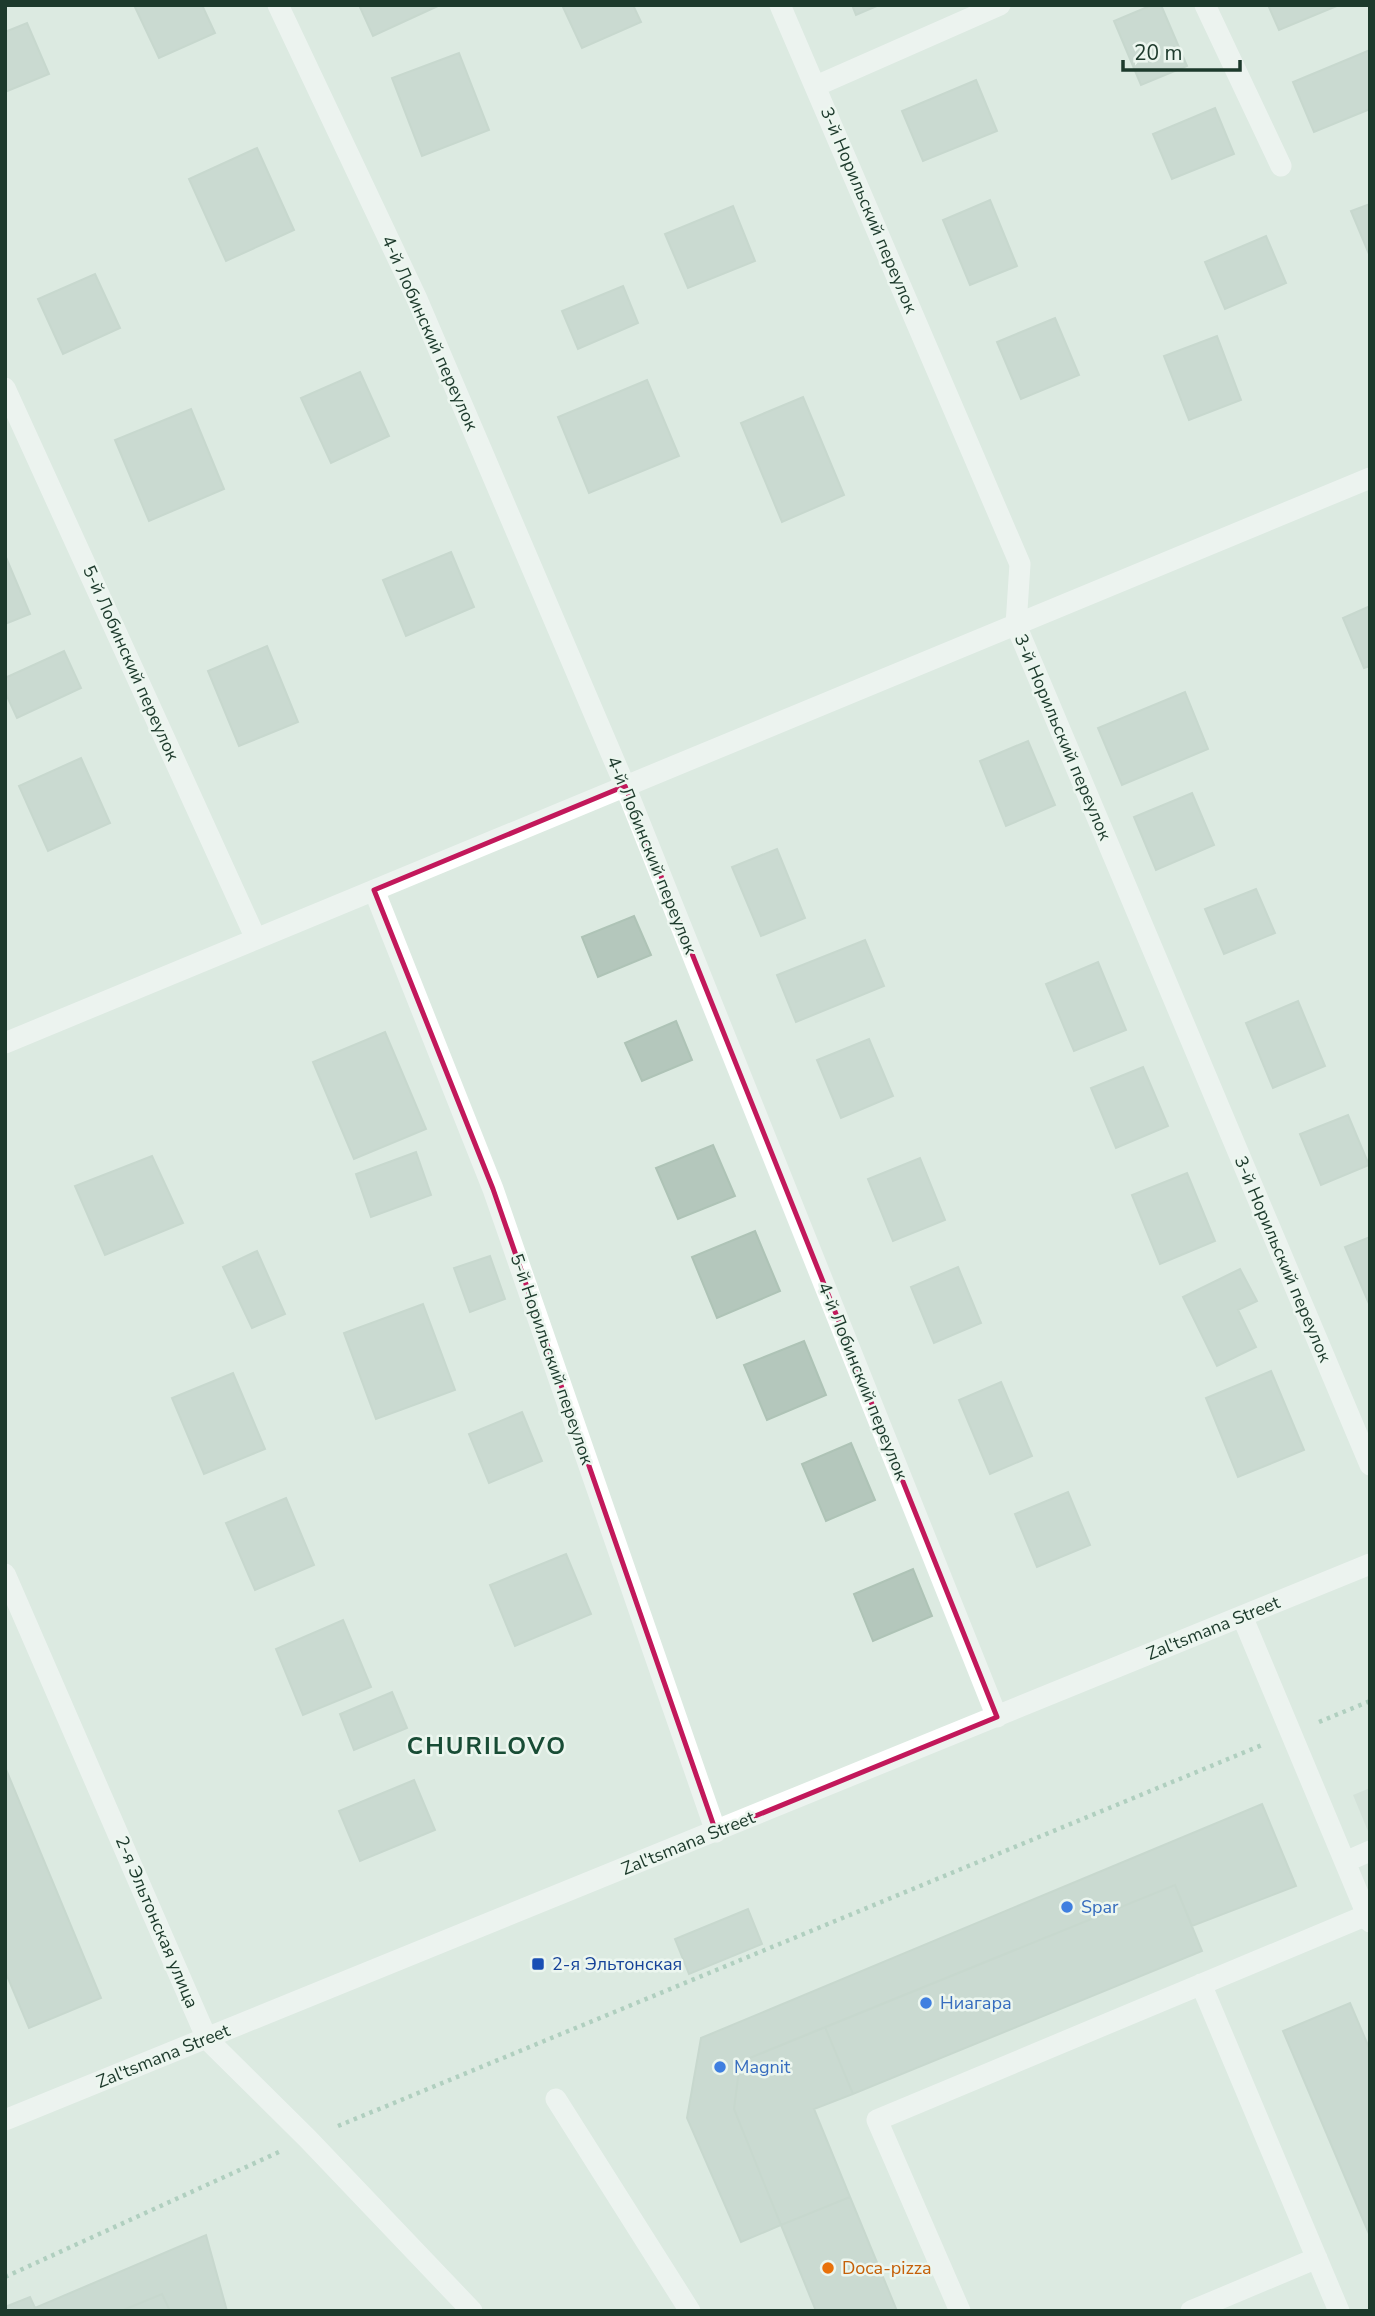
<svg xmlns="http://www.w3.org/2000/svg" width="1375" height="2316" viewBox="0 0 1375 2316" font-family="'Nunito Sans',sans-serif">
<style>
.built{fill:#cadacf}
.building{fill:#b4c7bc;stroke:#aec3b6;stroke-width:2}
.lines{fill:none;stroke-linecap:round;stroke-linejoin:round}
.path{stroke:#7ab094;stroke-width:4.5;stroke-dasharray:3.5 5;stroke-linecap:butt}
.minor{stroke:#fff;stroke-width:21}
.marked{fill:none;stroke:#c2185b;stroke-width:5;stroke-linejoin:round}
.shop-dot{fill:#3f7fe0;stroke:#ecf6ef;stroke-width:2.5}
.transit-dot{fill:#1a4fb4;stroke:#ecf6ef;stroke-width:2.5}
.food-dot{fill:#e8710a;stroke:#ecf6ef;stroke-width:2.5}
.labels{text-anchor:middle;stroke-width:5;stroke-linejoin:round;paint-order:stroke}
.street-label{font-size:18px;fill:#1d3a2c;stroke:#ecf6ef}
.shop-label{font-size:18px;fill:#366cbe;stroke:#ecf6ef;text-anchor:start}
.transit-label{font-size:18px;fill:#164399;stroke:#ecf6ef;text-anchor:start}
.food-label{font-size:18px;fill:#c56008;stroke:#ecf6ef;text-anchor:start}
.district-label{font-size:24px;font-weight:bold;letter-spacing:2px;fill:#184c35;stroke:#ecf6ef}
</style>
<rect width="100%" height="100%" fill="#dceae1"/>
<!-- built -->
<path class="built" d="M1370 1788V1836L1353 1795Z"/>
<!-- building -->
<path class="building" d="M134 5H202L215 33 159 58Z
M359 5H440L373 36Z
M562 5H633L641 22 582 48Z
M852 5H879L856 15Z
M1152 5H1161L1187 66 1141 85 1114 21Z
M1268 5H1339L1279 30Z
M27 23 49 74 5 92V32Z
M1370 50V109L1314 132 1293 82Z
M459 53 489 130 422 156 392 78Z
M976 80 997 131 923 161 902 111Z
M1215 108 1234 154 1172 179 1153 134Z
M257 148 294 230 226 261 189 179Z
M990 200 1017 266 970 285 943 220Z
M1370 204V254H1369L1351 211Z
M733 206 755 261 688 288 665 234Z
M1266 236 1286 283 1225 309 1205 262Z
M95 274 120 328 63 354 38 299Z
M623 286 638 323 578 349 562 311Z
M1055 318 1079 375 1021 399 997 342Z
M1217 336 1241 400 1189 420 1164 356Z
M360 372 389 436 331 463 301 398Z
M647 380 679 456 589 493 558 417Z
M803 397 844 495 782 522 741 423Z
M191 409 224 489 149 521 115 440Z
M451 552 474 607 406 636 383 580Z
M5 555 30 614 5 624Z
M1370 606V666L1364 668 1343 618Z
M267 646 298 722 239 746 208 671Z
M64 651 81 688 17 718 5 692V678Z
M1185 692 1208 749 1122 785 1098 728Z
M1028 741 1055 805 1006 826 980 761Z
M81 758 110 823 48 851 19 786Z
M1192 793 1214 845 1156 870 1134 817Z
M777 849 805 918 761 936 732 867Z
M1256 889 1275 933 1224 954 1205 909Z
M634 916 651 955 598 977 582 937Z
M865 940 884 986 796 1022 777 975Z
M1098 962 1126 1030 1074 1051 1046 984Z
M1298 1001 1325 1066 1273 1088 1246 1023Z
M676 1021 692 1060 642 1081 625 1043Z
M385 1032 426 1129 354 1159 313 1062Z
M869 1039 893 1096 841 1118 817 1060Z
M1143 1067 1168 1126 1116 1148 1091 1088Z
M1348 1115 1369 1165 1321 1185 1300 1134Z
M713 1145 735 1196 678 1219 656 1168Z
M416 1152 431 1195 371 1217 356 1174Z
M152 1156 183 1223 105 1255 75 1186Z
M920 1158 945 1220 893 1241 868 1179Z
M1187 1173 1215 1241 1160 1264 1132 1195Z
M755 1231 780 1291 717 1318 692 1257Z
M1370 1237V1306L1345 1247Z
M257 1251 285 1314 252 1328 223 1267Z
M490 1256 505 1299 470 1312 454 1268Z
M958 1267 981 1323 934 1343 911 1287Z
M1240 1269 1257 1301 1238 1310 1256 1347 1217 1366 1183 1297Z
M423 1304 455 1390 376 1419 344 1333Z
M804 1341 826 1395 767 1420 744 1365Z
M1271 1371 1304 1450 1238 1477 1206 1398Z
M233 1373 265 1449 204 1474 172 1398Z
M1001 1382 1032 1456 990 1474 959 1400Z
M522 1412 542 1461 489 1483 469 1434Z
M851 1443 875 1500 826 1521 802 1464Z
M1068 1492 1090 1545 1037 1567 1015 1514Z
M286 1498 314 1565 255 1590 226 1523Z
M566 1554 591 1614 515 1646 490 1585Z
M913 1569 932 1616 873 1641 854 1594Z
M343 1620 371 1687 303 1715 276 1649Z
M392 1692 407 1728 354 1750 340 1714Z
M5 1767 101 1998 29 2028 5 1971Z
M414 1780 435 1830 360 1861 339 1811Z
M1262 1804 1296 1886 1192 1926 1175 1885 740 2062 734 2109 781 2225 741 2242 687 2118 701 2038Z
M1175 1885 1202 1951 853 2094 825 2027Z
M748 1909 762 1944 689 1974 675 1939Z
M1350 2003 1370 2050V2236L1283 2031Z
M825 2027 853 2094 814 2109 850 2197 781 2225 734 2109 740 2062Z
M850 2197 897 2311H816L781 2225Z
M206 2235 227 2311H170L162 2294 121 2311H5V2307L30 2297 35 2308Z
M162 2294 170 2311H121Z"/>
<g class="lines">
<!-- path -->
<path class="path" d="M1319 1722 1370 1701
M338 2126 1262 1745
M5 2277 279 2152"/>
<!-- minor -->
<path class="minor" d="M278 5 417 299 625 786 997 1717
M780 5 1020 564 1016 625 1370 1465
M1205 5 1281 166
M816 86 1000 5
M5 388 256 939
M374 890 493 1189 716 1832
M5 1043 1370 478
M5 1574 207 2039 308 2139 472 2311
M1242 1616 1370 1922
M1345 1862 1370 1851
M1201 1984 1339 2311
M556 2099 690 2311
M5 2120 1370 1564
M960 2311 877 2120 1367 1915
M1191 2311 1317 2258"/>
</g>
<!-- marked area -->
<path d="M0 0H1375V2316H0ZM625 786 997 1717 716 1832 493 1189 374 890Z" fill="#dceae1" fill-opacity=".55" fill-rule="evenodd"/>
<path class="marked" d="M625 786 997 1717 716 1832 493 1189 374 890Z"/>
<!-- markers -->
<g class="shop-dot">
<circle cx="1067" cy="1907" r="7"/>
<circle cx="926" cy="2003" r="7"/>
<circle cx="720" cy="2067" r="7"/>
</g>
<rect class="transit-dot" x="531" y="1957" width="14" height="14" rx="3.5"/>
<circle class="food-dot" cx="828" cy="2268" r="7"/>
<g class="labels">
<!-- street labels -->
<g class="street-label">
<text transform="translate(869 210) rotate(67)" y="6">3-й Норильский переулок</text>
<text transform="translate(430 333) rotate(66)" y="6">4-й Лобинский переулок</text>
<text transform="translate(131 663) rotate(66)" y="6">5-й Лобинский переулок</text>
<text transform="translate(1063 737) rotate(67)" y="6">3-й Норильский переулок</text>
<text transform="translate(652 855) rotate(68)" y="6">4-й Лобинский переулок</text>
<text transform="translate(1283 1259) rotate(67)" y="6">3-й Норильский переулок</text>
<text transform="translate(552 1359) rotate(71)" y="6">5-й Норильский переулок</text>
<text transform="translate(863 1381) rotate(68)" y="6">4-й Лобинский переулок</text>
<text transform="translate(1213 1628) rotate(-22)" y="6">Zal'tsmana Street</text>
<text transform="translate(688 1843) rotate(-22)" y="6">Zal'tsmana Street</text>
<text transform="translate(157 1922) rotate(67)" y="6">2-я Эльтонская улица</text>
<text transform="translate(163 2056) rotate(-22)" y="6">Zal'tsmana Street</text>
</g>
<!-- shop labels -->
<g class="shop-label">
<text x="1081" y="1913">Spar</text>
<text x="940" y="2009">Ниагара</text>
<text x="734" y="2073">Magnit</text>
</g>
<!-- transit labels -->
<g class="transit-label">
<text x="552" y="1970">2-я Эльтонская</text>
</g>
<!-- food labels -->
<g class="food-label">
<text x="842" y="2274">Doca-pizza</text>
</g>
<!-- district labels -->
<g class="district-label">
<text x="487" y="1754">CHURILOVO</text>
</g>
</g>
<!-- border -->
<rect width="1375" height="2316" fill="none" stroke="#1d3a2c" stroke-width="14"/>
<!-- scale -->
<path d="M1123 60v10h117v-10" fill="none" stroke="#1d3a2c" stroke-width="3.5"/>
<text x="1134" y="60" font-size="21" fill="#1d3a2c" stroke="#ecf6ef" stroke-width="5" paint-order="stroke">20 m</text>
</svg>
